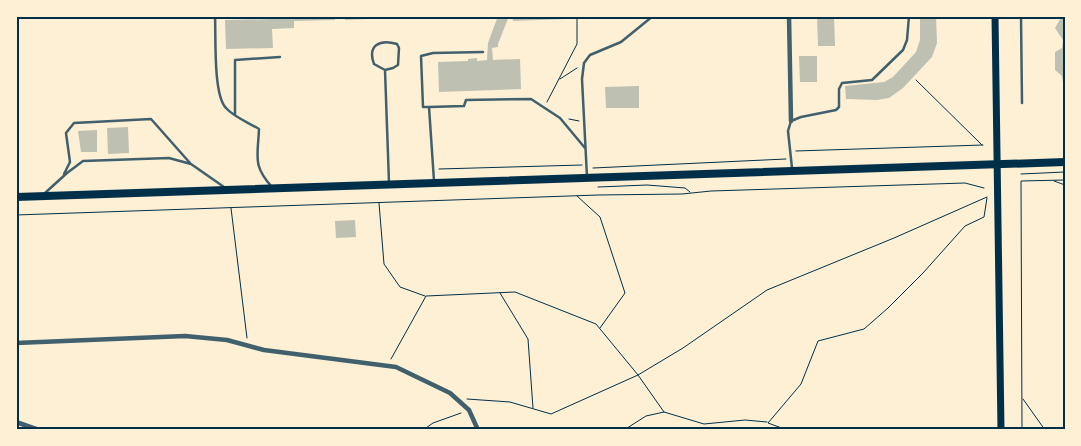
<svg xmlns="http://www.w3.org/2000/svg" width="1081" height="446" viewBox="0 0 1081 446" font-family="Rubik,sans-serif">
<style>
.building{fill:#bec0b2}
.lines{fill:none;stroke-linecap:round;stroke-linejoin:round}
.path{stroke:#003049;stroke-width:1}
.service{stroke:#3f606c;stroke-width:2.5}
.minor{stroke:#3f606c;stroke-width:4.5}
.secondary{stroke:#003049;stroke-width:7}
.primary{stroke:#003049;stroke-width:8}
.neatline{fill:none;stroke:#003049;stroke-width:2}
</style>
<rect width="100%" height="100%" fill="#fdf0d5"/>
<!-- building -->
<path class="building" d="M272 16H335V20L294 21V28L272 29 273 48 226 49 225 20 272 19Z
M345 16H391V18L345 20Z
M498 16H509L498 44V47L492 48 493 60 520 59 521 89 439 92 438 62 468 61V59L477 58V61L487 60 488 43Z
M512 16H592V18L513 21Z
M817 16H834L835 46H818Z
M920 16H936L937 43 932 57 903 88 889 98 877 100 846 99 845 86 884 82 893 77 916 52 920 40Z
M1062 16H1065L1064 90 1062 76 1055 70V52L1062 48 1063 40 1055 28Z
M799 56H817V82H800Z
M639 86V108H606L605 87Z
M128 127 129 153 108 154 107 128Z
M97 130V152H81L78 131Z
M355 220 356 237 336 238 335 221Z"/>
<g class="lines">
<!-- path -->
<path class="path" d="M560 79 577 68
M916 80 982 145
M547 102 577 44V18
M569 119 579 121
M796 151 983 145
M593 168 786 159
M439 169 582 165
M1021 174 1065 172
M1054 181 1065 185
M598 187 647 185 685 188 690 192
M577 196 600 217 625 293 600 328
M379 203 384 264 400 287 425 296
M231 208 247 338
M16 215 598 195 682 194 711 191 965 183 984 188
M500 293 528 339 533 408
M391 359 426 296 515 292 596 324 638 375 664 412
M467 399 510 402 551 414 638 375 683 348 767 290 894 238 987 197
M1023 399 1045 430
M423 430 433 423 461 413
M624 430 646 416 664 412 704 424 745 420 767 422
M787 430 768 423 801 384 818 341 864 329 888 308 923 273 965 226 984 217 987 198
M1022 430 1021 181 1065 180"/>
<!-- service -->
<path class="service" d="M215 16C216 36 213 95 226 108 234 117 249 123 259 129 258 156 252 165 272 187
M1021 16 1022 103
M385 70 393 68 398 65 399 48 397 44C380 39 367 45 374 64L385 70 389 183
M429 107H423L421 56 433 53 483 52
M235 115V60L280 57
M792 168 788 131 791 121 801 117 836 110 839 107V89L842 83 872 80 903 50 907 40 909 16
M64 174 70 162 66 133 74 123 151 119 190 163
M587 177 582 79 584 63 590 55 621 42 653 16
M434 181 429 107 464 106 466 100 531 99 560 118 585 148
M45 193 67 173 83 161 169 158 191 164 224 187"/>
<!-- minor -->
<path class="minor" d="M789 16 791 121
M16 343 185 336 227 340 264 350 396 367 450 393 469 410 478 430
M16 422 39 430"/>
<!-- secondary -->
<path class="secondary" d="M995 16 1001 430"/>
<!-- primary -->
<path class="primary" d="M16 197 1065 162"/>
</g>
<!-- border -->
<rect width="1081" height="446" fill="none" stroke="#fdf0d5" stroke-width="35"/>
<rect x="18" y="18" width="1046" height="410" class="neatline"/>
</svg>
